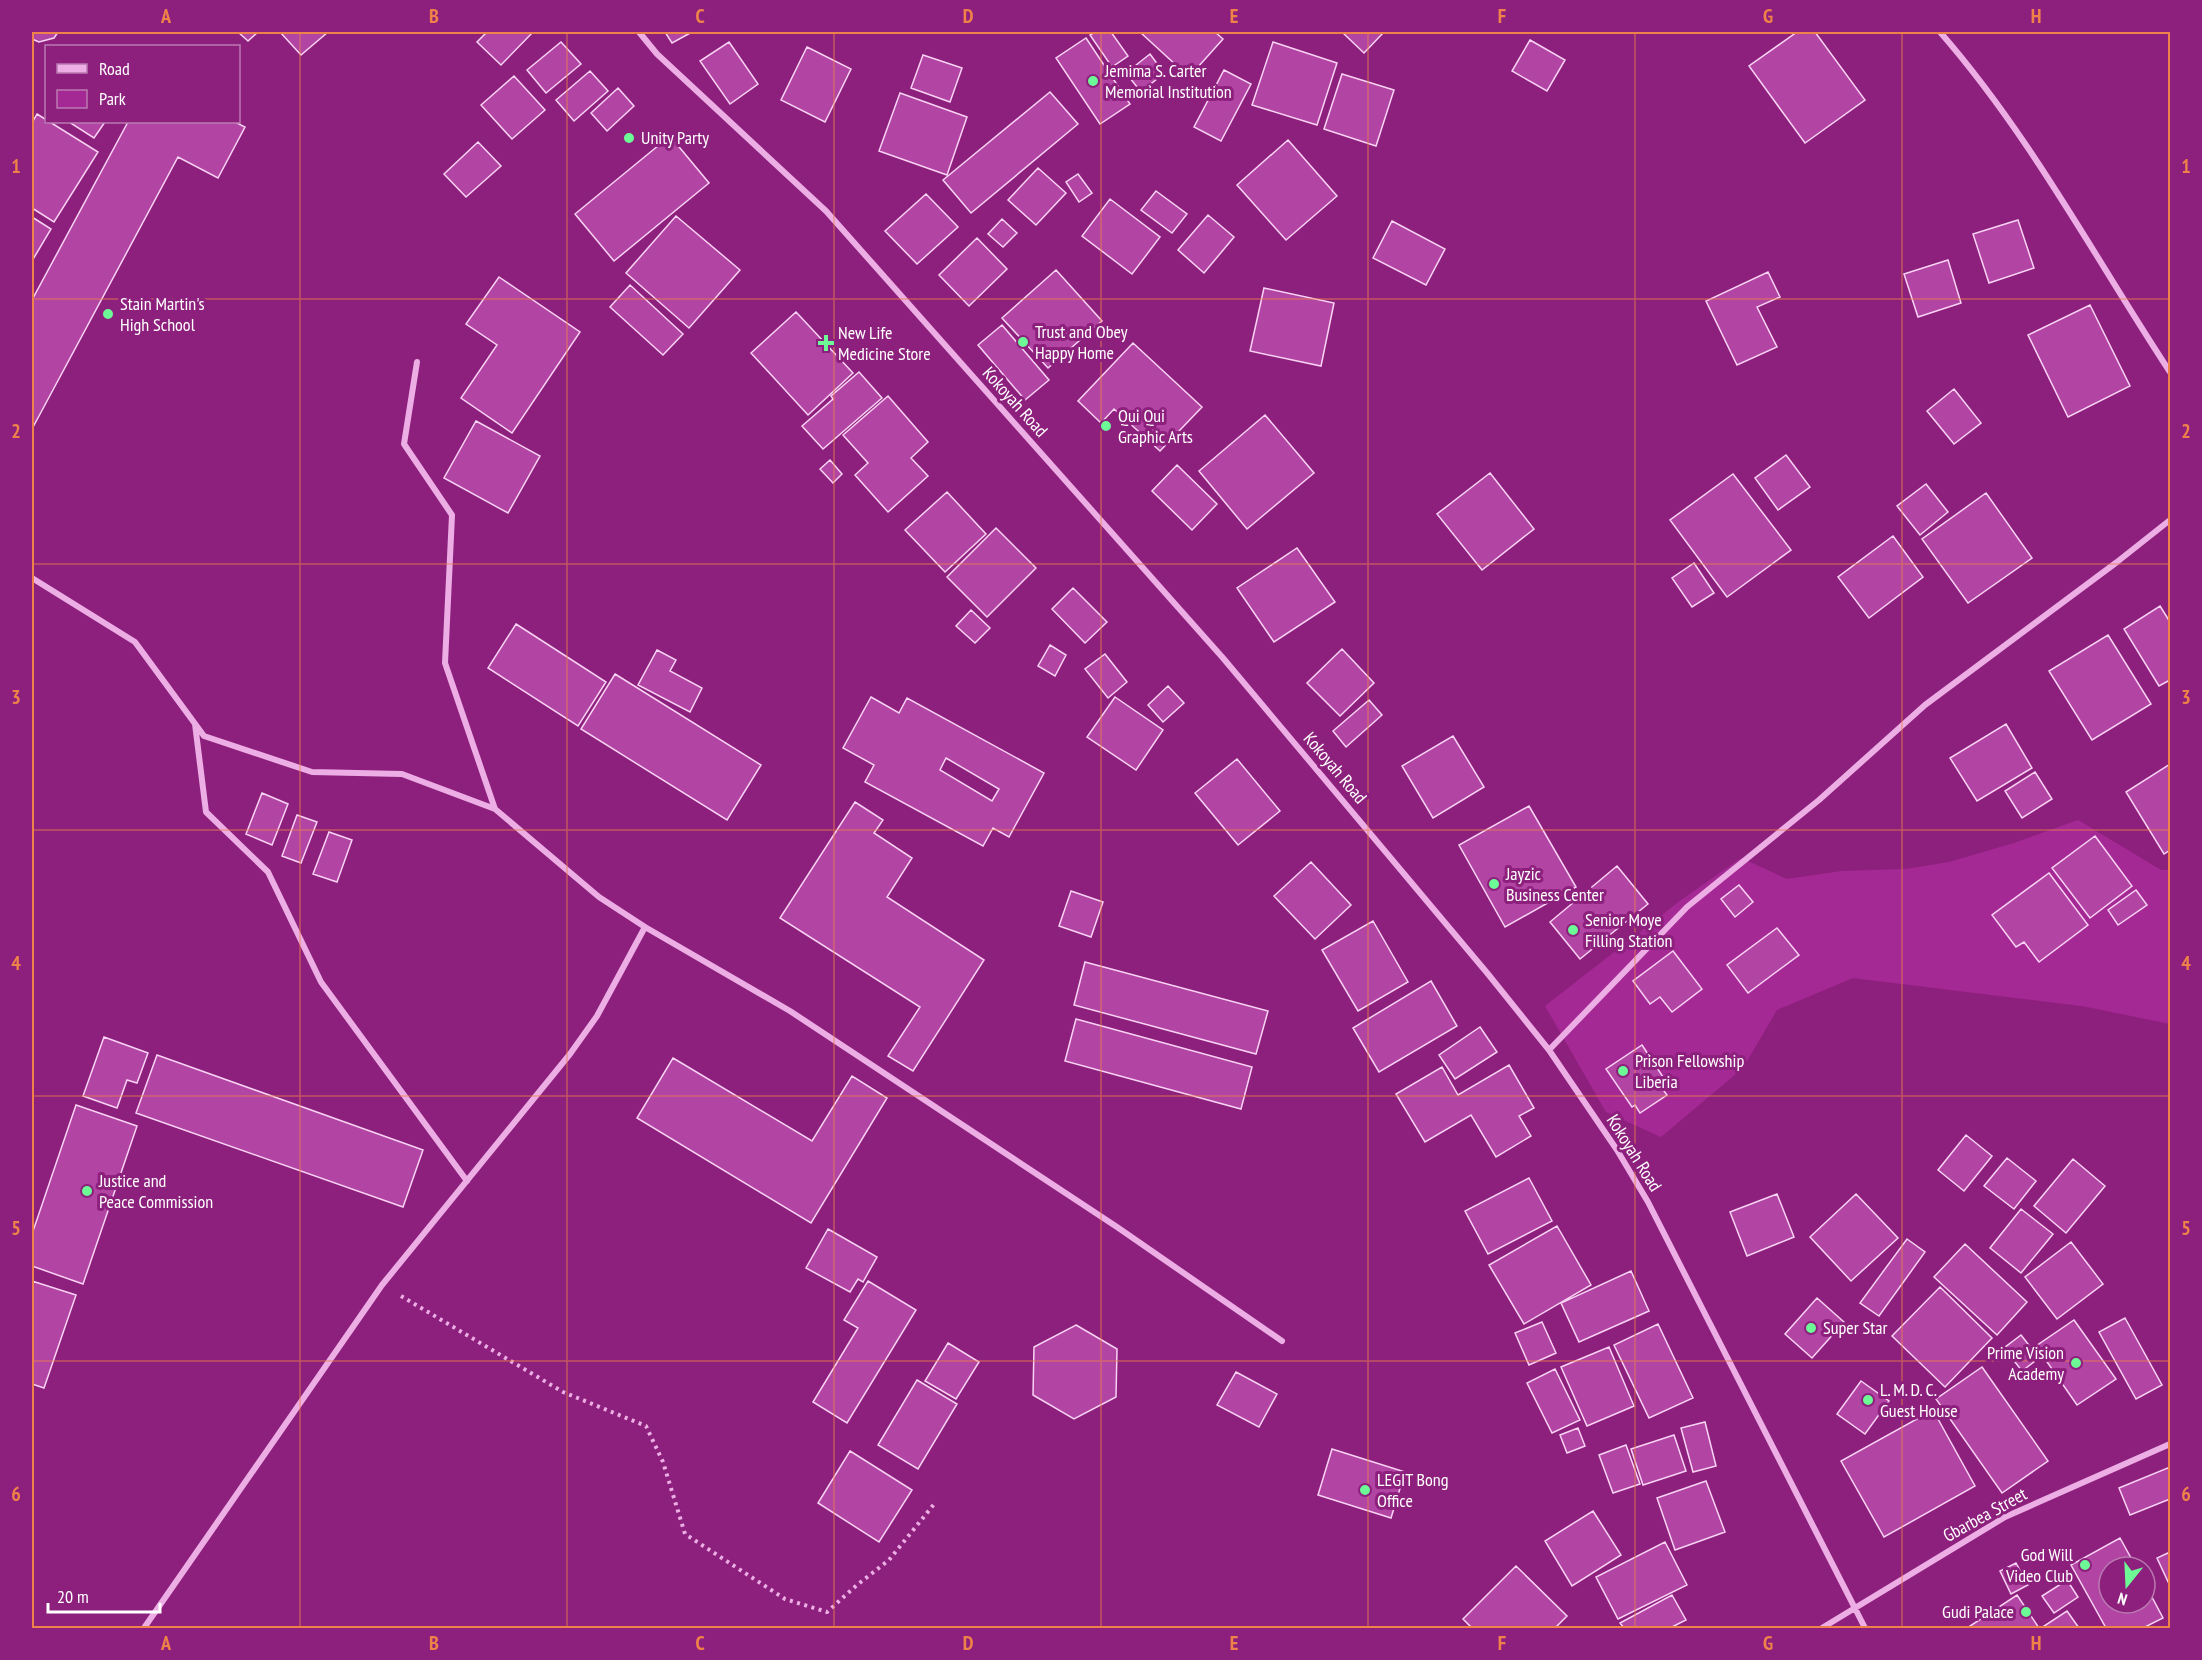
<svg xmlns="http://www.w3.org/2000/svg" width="2202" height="1660" viewBox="0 0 2202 1660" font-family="'PT Sans Narrow',sans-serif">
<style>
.green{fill:#a52995}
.building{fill:#b244a4;stroke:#f9d3f4;stroke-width:1.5;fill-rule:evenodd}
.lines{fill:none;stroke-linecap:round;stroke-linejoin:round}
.path{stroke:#ecaee4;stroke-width:4;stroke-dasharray:3 4.5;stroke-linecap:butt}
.street{stroke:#ecaee4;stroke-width:6}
.grid{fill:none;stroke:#ee8249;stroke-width:1.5;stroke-opacity:0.55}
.poi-dot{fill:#6ef997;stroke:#8d207d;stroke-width:2}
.labels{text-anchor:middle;stroke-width:6;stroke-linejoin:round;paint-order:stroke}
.poi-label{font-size:18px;fill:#fff;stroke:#8d207d;text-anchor:start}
.street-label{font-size:18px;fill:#fff;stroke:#8d207d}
.neatline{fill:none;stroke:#ee8249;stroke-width:2}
.grid-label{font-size:20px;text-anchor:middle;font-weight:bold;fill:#ee8249}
</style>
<rect width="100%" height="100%" fill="#8d207d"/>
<!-- green -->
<path class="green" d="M2078 820 2161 870H2170V1024L2082 1006 1853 978 1777 1010 1743 1068 1661 1137 1606 1112 1545 1006 1681 900 1741 858 1787 879 1842 871 1906 869 1949 862 2014 843Z"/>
<!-- building -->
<path class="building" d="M32 32H58L54 38 39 42 32 39Z
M238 32H258L248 41Z
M280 32H328L301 55Z
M487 32H533L501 65 477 42Z
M665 32H692L672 43Z
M1095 32H1111L1128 56 1112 67 1090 35Z
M1140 32H1215L1223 39 1189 77Z
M1342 32H1384L1364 53Z
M1797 32H1815L1865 100 1805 143 1749 66Z
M1086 38 1130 104 1100 124 1056 58Z
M1530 40 1565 60 1547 91 1512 71Z
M561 42 581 64 546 93 527 70Z
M729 42 758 84 730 104 700 61Z
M1273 42 1337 63 1317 125 1252 105Z
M807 47 851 69 825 122 781 100Z
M1150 54 1164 73 1141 92 1126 73Z
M923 55 962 68 950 102 911 88Z
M1224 70 1251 84 1221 141 1194 127Z
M590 71 608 91 574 121 556 100Z
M1342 74 1394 90 1376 146 1324 129Z
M514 76 545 110 512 139 481 105Z
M618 88 634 106 607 131 591 113Z
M1050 92 1078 124 971 213 943 180Z
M900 93 967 117 947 175 879 151Z
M37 114 98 152 54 222 32 208V123Z
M69 122H105L94 138Z
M128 122H235L245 127 218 178 178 157 32 429V300Z
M670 136 709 183 614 261 575 214Z
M1288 140 1337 196 1286 240 1237 185Z
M478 142 501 166 466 197 444 174Z
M1038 168 1066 193 1036 225 1008 200Z
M1078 174 1092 193 1079 202 1066 182Z
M1156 191 1187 214 1172 233 1141 210Z
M926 194 958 227 917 264 885 231Z
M1110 199 1160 237 1132 274 1082 236Z
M1208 215 1234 237 1204 273 1178 250Z
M676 216 740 270 689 328 626 273Z
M32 217 51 229 32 261Z
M1002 219 1017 233 1003 247 988 234Z
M2018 220 2034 268 1989 283 1973 234Z
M1392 221 1445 249 1426 285 1373 258Z
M977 238 1007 269 969 306 939 275Z
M1948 260 1961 303 1918 317 1904 274Z
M1056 270 1102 321 1048 368 1002 318Z
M1768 272 1780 297 1757 307 1777 347 1737 365 1706 301Z
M499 277 580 332 512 433 461 398 497 345 466 324Z
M630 285 683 334 663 355 610 307Z
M1264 288 1334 303 1321 366 1250 351Z
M2090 305 2130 386 2068 417 2028 335Z
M796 312 853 373 808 415 751 353Z
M1002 325 1049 380 1025 400 978 345Z
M1133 343 1202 407 1160 451 1114 409 1101 423 1078 401Z
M859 372 882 398 823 449 802 426 833 399 831 396Z
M1954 389 1981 423 1954 444 1927 411Z
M888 396 928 442 911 458 928 476 888 512 855 475 868 463 843 435Z
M1265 415 1314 473 1247 529 1199 471Z
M476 421 540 456 508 513 444 478Z
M1786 455 1810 487 1778 510 1755 478Z
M830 460 842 474 833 483 820 469Z
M1177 465 1217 504 1192 530 1152 491Z
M1490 473 1534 529 1482 570 1437 514Z
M1733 474 1791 550 1727 597 1670 520Z
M1926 484 1948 512 1920 535 1897 506Z
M947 492 986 534 945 572 905 530Z
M1986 493 2032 558 1968 603 1922 539Z
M996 528 1036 568 987 617 947 577Z
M1893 536 1923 577 1869 618 1838 577Z
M1297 548 1335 602 1274 642 1237 588Z
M1694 563 1714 593 1692 607 1672 578Z
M1073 588 1107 622 1085 643 1052 609Z
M2160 606 2170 622V680L2159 686 2124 629Z
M971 610 990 628 975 643 956 626Z
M516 624 606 682 578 726 488 668Z
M2108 635 2151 704 2092 740 2049 671Z
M1050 645 1066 655 1055 676 1038 666Z
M1342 649 1374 683 1340 716 1307 683Z
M657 650 676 660 670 671 702 688 690 712 638 685Z
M1105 654 1127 682 1108 698 1085 669Z
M615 674 761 765 727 820 581 729Z
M1168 686 1184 703 1163 722 1148 705Z
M871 697 899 713 907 698 1044 773 1009 837 993 828 983 846 865 782 874 765 843 748ZM946 758 999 789 992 801 940 770Z
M1115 697 1163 730 1136 770 1087 737Z
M1369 700 1382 715 1346 747 1333 731Z
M2006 724 2032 768 1977 801 1950 758Z
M1453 736 1484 787 1433 818 1402 766Z
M1237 759 1280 811 1238 845 1195 793Z
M2170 764V850L2164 854 2126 792Z
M2035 772 2052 799 2022 818 2005 791Z
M262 793 288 804 272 845 246 834Z
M855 802 883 820 874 833 912 858 887 897 984 960 913 1071 888 1056 920 1007 780 918Z
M1529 806 1576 887 1505 927 1459 845Z
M297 815 317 822 301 863 282 856Z
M329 832 352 840 337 882 313 874Z
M2095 836 2132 886 2090 918 2052 868Z
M1311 862 1351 905 1315 939 1274 896Z
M1617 866 1648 904 1580 959 1550 922Z
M2049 873 2088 925 2039 962 2024 942 2016 947 1992 915Z
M1739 885 1753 902 1735 917 1721 899Z
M2136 890 2147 905 2118 925 2108 910Z
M1071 891 1103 902 1091 937 1059 926Z
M1373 921 1408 982 1358 1011 1322 950Z
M1777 928 1799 955 1748 993 1727 965Z
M1673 951 1702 989 1672 1012 1660 997 1650 1004 1633 981Z
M1085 962 1268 1011 1256 1054 1074 1005Z
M1431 981 1457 1026 1379 1072 1353 1028Z
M1076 1019 1252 1067 1241 1109 1065 1061Z
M1480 1027 1497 1052 1455 1079 1439 1055Z
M104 1037 148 1053 137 1083 127 1080 117 1108 83 1096Z
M1642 1045 1667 1083 1661 1087 1667 1095 1640 1113 1635 1105 1632 1107 1606 1069Z
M157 1055 423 1150 403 1207 136 1113Z
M673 1058 812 1141 852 1076 887 1098 811 1223 637 1118Z
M1509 1065 1534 1108 1519 1116 1531 1136 1496 1157 1471 1115 1425 1142 1396 1094 1442 1067 1458 1095Z
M76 1105 137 1126 83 1284 32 1266V1234Z
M1966 1135 1992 1156 1964 1191 1938 1170Z
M2007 1158 2036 1181 2014 1209 1984 1186Z
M2073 1159 2105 1186 2066 1233 2034 1206Z
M1529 1178 1552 1221 1488 1254 1465 1211Z
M1777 1194 1794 1237 1747 1256 1730 1212Z
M1856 1194 1898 1238 1851 1281 1810 1237Z
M2021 1209 2053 1234 2021 1273 1990 1248Z
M1557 1226 1591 1285 1524 1324 1489 1265Z
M828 1229 877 1257 863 1282 858 1279 850 1292 806 1268Z
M1907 1239 1925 1252 1879 1316 1860 1303Z
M2071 1242 2103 1284 2057 1319 2025 1277Z
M1965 1244 2027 1302 1997 1335 1934 1277Z
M1631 1271 1649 1311 1579 1342 1561 1303Z
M32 1281 76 1295 44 1388 32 1384Z
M868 1281 916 1310 847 1423 813 1402 858 1328 844 1320Z
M1940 1287 1992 1338 1945 1387 1892 1336Z
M1817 1298 1844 1322 1812 1358 1785 1334Z
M2125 1318 2162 1385 2136 1399 2099 1332Z
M2074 1320 2116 1379 2077 1405 2036 1346Z
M1542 1322 1556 1353 1529 1365 1515 1333Z
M1658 1324 1693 1398 1649 1418 1614 1345Z
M1076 1325 1117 1349 1116 1397 1074 1419 1033 1395 1034 1347Z
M2021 1335 2039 1358 2022 1371 2004 1348Z
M948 1343 979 1362 956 1399 925 1381Z
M1609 1347 1634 1406 1587 1426 1561 1367Z
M1982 1367 2048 1461 2002 1493 1936 1399Z
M1555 1369 1580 1420 1552 1433 1527 1383Z
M1236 1372 1277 1394 1259 1427 1217 1405Z
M917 1380 957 1404 918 1469 878 1445Z
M1861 1381 1889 1401 1865 1434 1837 1414Z
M1933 1410 1975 1486 1884 1537 1841 1461Z
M1705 1422 1716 1466 1693 1472 1681 1428Z
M1578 1428 1585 1446 1567 1453 1560 1435Z
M1674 1435 1686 1471 1643 1485 1631 1449Z
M1626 1445 1640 1484 1613 1493 1599 1455Z
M1332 1449 1405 1472 1391 1518 1318 1495Z
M850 1451 912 1490 879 1542 818 1503Z
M2170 1467V1499L2130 1515 2119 1488Z
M1706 1481 1725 1532 1675 1550 1657 1498Z
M1593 1511 1621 1555 1572 1586 1545 1541Z
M2120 1538 2136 1567H2109V1603H2145V1584L2163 1618 2143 1628H2106L2071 1565Z
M1665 1542 1687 1585 1618 1619 1596 1577Z
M2170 1552V1586L2157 1558Z
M2016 1563 2028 1585 2011 1594 2000 1571Z
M1516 1566 1567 1616 1555 1628H1472L1463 1619Z
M2067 1580 2078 1597 2054 1613 2042 1596Z
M1672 1595 1686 1620 1670 1628H1624L1620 1623Z
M2017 1595 2039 1628H1967Z
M2067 1611 2079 1628H2041Z"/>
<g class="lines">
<!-- path -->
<path class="path" d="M401 1296 563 1392 646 1426 663 1462 685 1534 785 1599 827 1612 857 1585 889 1560 935 1503"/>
<!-- street -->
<path class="street" d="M639 32 657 54 826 211 1223 658 1488 974 1549 1050 1617 1150 1648 1202 1865 1628
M1940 32C2030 135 2095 258 2170 372
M417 362 404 444 452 515 445 663 495 809
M32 578 135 642 204 736 312 772 402 774 495 809 599 897 645 927 790 1011 1117 1227 1282 1341
M195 724 206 812 268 872 321 982 467 1181
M1549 1050 1687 907 1819 800 1925 705 2117 562 2170 520
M144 1628 382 1285 570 1054 597 1016 645 927
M1822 1628 2005 1517 2170 1444"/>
</g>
<!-- grid -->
<path class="grid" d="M300 32V1628M567 32V1628M834 32V1628M1101 32V1628M1368 32V1628M1635 32V1628M1902 32V1628M32 299H2170M32 564H2170M32 830H2170M32 1096H2170M32 1361H2170"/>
<!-- markers -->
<g class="poi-dot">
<circle cx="1093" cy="81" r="6"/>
<circle cx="629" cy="138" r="6"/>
<circle cx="108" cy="314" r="6"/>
<circle cx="1023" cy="342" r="6"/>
<path d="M823 334h6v6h6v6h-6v6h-6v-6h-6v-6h6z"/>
<circle cx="1106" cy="426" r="6"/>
<circle cx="1494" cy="884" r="6"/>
<circle cx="1573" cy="930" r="6"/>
<circle cx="1623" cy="1071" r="6"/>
<circle cx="87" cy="1191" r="6"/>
<circle cx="1811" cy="1328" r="6"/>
<circle cx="2076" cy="1363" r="6"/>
<circle cx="1868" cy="1400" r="6"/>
<circle cx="1365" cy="1490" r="6"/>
<circle cx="2085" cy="1565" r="6"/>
<circle cx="2026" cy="1612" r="6"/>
</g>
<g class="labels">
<!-- poi labels -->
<g class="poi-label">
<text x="1105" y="77">Jemima S. Carter<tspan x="1105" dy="21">Memorial Institution</tspan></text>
<text x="641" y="144">Unity Party</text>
<text x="120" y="310">Stain Martin's<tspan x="120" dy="21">High School</tspan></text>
<text x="1035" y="338">Trust and Obey<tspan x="1035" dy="21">Happy Home</tspan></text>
<text x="838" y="339">New Life<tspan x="838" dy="21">Medicine Store</tspan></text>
<text x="1118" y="422">Qui Qui<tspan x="1118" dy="21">Graphic Arts</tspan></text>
<text x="1506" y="880">Jayzic<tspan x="1506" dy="21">Business Center</tspan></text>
<text x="1585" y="926">Senior Moye<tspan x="1585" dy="21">Filling Station</tspan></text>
<text x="1635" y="1067">Prison Fellowship<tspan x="1635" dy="21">Liberia</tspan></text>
<text x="99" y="1187">Justice and<tspan x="99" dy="21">Peace Commission</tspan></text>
<text x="1823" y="1334">Super Star</text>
<text x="2064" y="1359" text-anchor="end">Prime Vision<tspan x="2064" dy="21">Academy</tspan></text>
<text x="1880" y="1396">L. M. D. C.<tspan x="1880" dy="21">Guest House</tspan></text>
<text x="1377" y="1486">LEGIT Bong<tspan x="1377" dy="21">Office</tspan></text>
<text x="2073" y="1561" text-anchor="end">God Will<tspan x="2073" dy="21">Video Club</tspan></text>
<text x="2014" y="1618" text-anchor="end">Gudi Palace</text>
</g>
<!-- street labels -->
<g class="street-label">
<text transform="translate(1015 402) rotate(48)" y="6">Kokoyah Road</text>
<text transform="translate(1335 768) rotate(50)" y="6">Kokoyah Road</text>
<text transform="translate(1634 1153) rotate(58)" y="6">Kokoyah Road</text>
<text transform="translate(1985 1515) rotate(-29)" y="6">Gbarbea Street</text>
</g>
</g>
<!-- border -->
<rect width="2202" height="1660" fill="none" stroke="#8d207d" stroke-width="66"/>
<!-- legend -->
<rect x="45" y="45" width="195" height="78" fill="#8d207d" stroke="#bb79b1" stroke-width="1.5"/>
<rect x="57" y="64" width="30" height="9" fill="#ecaee4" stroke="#bb79b1" stroke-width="1.5"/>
<text x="99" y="75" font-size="18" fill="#ffffff">Road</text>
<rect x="57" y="90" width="30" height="18" fill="#a52995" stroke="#bb79b1" stroke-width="1.5"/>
<text x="99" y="105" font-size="18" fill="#ffffff">Park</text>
<!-- north arrow -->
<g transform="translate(2127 1585) rotate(198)"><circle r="28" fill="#8d207d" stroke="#bb79b1" stroke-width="1.5"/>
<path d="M0-4.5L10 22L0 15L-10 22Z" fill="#6ef997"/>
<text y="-9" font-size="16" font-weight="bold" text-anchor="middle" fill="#ffffff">N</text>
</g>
<!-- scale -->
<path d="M48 1603v9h112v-9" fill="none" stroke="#ffffff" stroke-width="3"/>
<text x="57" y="1603" font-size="18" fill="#ffffff" stroke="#8d207d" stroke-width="4.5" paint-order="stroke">20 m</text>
<rect x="33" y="33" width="2136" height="1594" class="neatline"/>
<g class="grid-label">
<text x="166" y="23">A</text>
<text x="434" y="23">B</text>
<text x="700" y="23">C</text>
<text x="968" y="23">D</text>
<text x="1234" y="23">E</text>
<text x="1502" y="23">F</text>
<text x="1768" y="23">G</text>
<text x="2036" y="23">H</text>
<text x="16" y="173">1</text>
<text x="2186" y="173">1</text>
<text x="16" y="438">2</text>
<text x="2186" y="438">2</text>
<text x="16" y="704">3</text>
<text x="2186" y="704">3</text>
<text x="16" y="970">4</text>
<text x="2186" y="970">4</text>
<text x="16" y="1235">5</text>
<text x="2186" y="1235">5</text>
<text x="16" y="1501">6</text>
<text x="2186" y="1501">6</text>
<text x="166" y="1650">A</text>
<text x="434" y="1650">B</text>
<text x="700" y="1650">C</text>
<text x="968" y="1650">D</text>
<text x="1234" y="1650">E</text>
<text x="1502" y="1650">F</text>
<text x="1768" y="1650">G</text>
<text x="2036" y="1650">H</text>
</g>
</svg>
